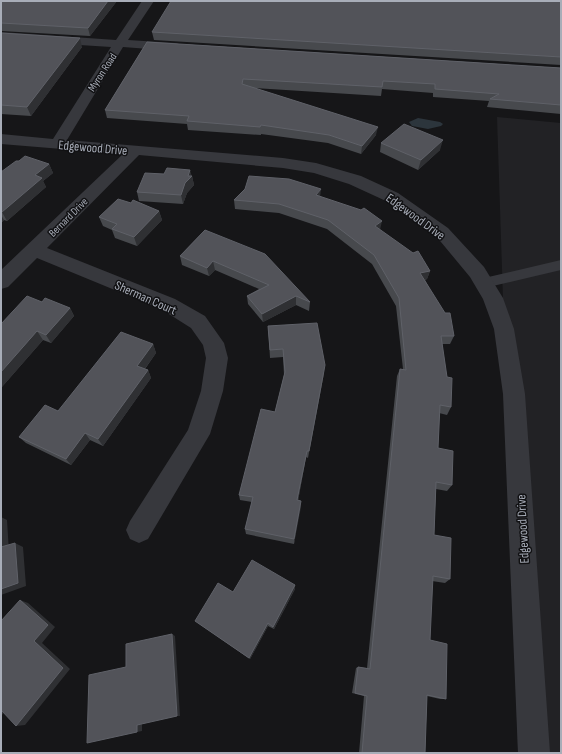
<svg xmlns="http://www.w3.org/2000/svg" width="562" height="754" viewBox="0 0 562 754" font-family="'Sofia Sans Condensed',sans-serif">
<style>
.built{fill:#222225}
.water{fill:#2c353c}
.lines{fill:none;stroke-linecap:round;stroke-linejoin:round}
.lane{fill:#37383d;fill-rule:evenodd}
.street{fill:#37383d;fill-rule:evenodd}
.wall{fill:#47494d}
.shaded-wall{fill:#2f3033}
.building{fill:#525359;stroke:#5f6168}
.labels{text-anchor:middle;stroke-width:3;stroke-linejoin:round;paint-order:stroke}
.far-street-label{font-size:11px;fill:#a8adb8;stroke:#111113}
.street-label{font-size:13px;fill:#a8adb8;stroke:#111113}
</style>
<rect width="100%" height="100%" fill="#161618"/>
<!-- built -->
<path class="built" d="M497 117 561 123V753H518Z"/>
<!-- water -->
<path class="water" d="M418 118 440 122 443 124 441 126 428 129 412 126 409 122Z"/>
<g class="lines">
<!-- lane -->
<path class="lane" d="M561 260V270L484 288 479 287 477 283 479 279 484 278Z"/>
<!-- street -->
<path class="street" d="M142 1H154L128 40 175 43 179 44 181 47 179 50 175 51 123 47 67 140 283 158 316 163 361 176 398 193 448 228 484 267 503 298 514 329 525 394 550 753H518L503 394 494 329 483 299 470 277 436 236 386 201 349 184 314 173 283 168 139 155 47 248 175 299 205 316 224 343 228 358 223 391 210 434 148 539 139 543 130 539 126 530 130 521 188 430 201 391 206 358 203 345 191 328 161 309 37 258 8 287 1 289V270L123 154 1 144V134L53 139 111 47 1 40V32L116 40Z"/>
</g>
<!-- wall -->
<path class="wall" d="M1 1H117L90 36 1 31Z
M561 1V65L154 40 152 32Z
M1 33 82 47 31 116 1 114Z
M147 42 561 68V114L487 107 489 101 433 97V93L382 89 381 96 253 88 376 135 361 154 328 143 261 134V135L188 130 187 124 107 118 105 110Z
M381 143 440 150 418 170 380 152Z
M49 164 53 173 43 181 46 187 7 221 4 220 1 223V172Z
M191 176H192L194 185 187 193 183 204 139 201 137 192Z
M245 189 320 196 380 230 430 271 427 279 425 280 454 336 450 344H442L451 407 447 415 439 413 438 448 452 485 447 491 436 489 434 535 450 579 445 583 432 581 430 640 446 699H440L427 696 425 753H359L364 696 352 693 356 668 358 667 367 668 397 376 400 369H403L396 306 372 264 327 229 279 213 235 209 234 200Z
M131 203 159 211 162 220 137 246 115 238 112 230 103 226 99 217Z
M205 230 310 302 309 311 296 305 263 322 248 304 247 296 259 289 215 270 209 276 182 265 180 256Z
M42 302 70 308 74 316 51 343 43 340 1 388Z
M268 326 324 373 308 458 306 457 298 501H301L294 544 246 534 245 529 252 502 240 500 239 495 275 412 284 375 283 357 270 358Z
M153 344 156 353 145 369 148 370 151 378 103 446 90 440 71 465 26 443 19 437 58 411Z
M295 585V589L274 629 268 626 250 659 195 621 233 592Z"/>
<!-- shaded-wall -->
<path class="shaded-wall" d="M108 1H117L90 36 88 28Z
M80 38 82 47 31 116 27 107Z
M378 127 376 135 361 154 362 146Z
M443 140 440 150 418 170 421 160Z
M49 164 53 173 43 181 46 187 7 221 2 212 35 175Z
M190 170 192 177V176L194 185 187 193 183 204 181 195Z
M321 189 320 198 316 195Z
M159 211 162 220 137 246 134 237Z
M1 215 4 220 1 223Z
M382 221 380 230 375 226Z
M213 261 215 270 209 276 207 268Z
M430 271 427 279 417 282 420 273Z
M296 296V305L263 322 262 314Z
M70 308 74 316 51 343 46 335Z
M37 331 43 340 1 388V372Z
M153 344 156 353 141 374 137 366Z
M325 365 324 373 308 458 309 451Z
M148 370 151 378 103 446 98 439Z
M85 433 90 440 71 465 66 459Z
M307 451 306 457 297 506V500Z
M301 501V507L294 544V539Z
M1 517 7 520 9 552 1 547Z
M15 543 23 547 26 586 1 595V589Z
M295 585V589L274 629 273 627Z
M20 600 28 603 55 627 42 643 70 669 25 725 16 726Z
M268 623V626L250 659 249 658Z
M172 634 175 636 180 716H177Z
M9 707 1 716V708Z
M142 724V731L137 732V725Z"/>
<!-- building -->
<path class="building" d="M1 1H108L88 28 1 23Z
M171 1H561V57L152 32Z
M1 33 80 38 27 107 1 105Z
M147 42 561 68V105L490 99 499 94 435 89V84L383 81 382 87 243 79 242 84 378 127 362 146 329 135 261 125 260 127 187 121 189 116 105 110Z
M404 124 443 140 421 160 381 143Z
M25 156 49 164 35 175 42 178 2 212H1V172L16 161H19Z
M167 168 190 170 188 176H192L185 183 181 195 137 192 145 173 164 174Z
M249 176 289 179 321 189 316 195 361 210 364 208 382 221 375 226 413 253 418 251 430 271 420 273 445 313H450L454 336H441L447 377 452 378 451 407 440 405 438 448 453 451 452 485 436 482 434 535 451 538 450 579 433 576 430 640 447 644 446 699 427 695 425 753H362L367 696 355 693 358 667 370 669 400 369 406 370 399 298 374 255 328 220 279 204 234 200 245 189Z
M118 199 131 203 133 200 159 211 134 237 112 229 117 224 99 217Z
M205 230 265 254 310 302 296 296 262 314 247 296 269 285 213 261 207 268 180 256Z
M27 296 42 302 45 298 70 308 46 335 37 331 1 372V324Z
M317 323 325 365 309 451H307L297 500 301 501 294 539 245 529 253 497 239 495 261 409 275 412 285 372 283 349 270 350 268 326Z
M121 332 153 344 137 366 148 370 98 439 85 433 66 459 19 437 45 405 58 411Z
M15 543 18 583 1 589V547Z
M252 560 295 585 273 627 268 623 249 658 195 621 218 583 233 592Z
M20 600 48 625 34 641 63 668 16 726 1 710V621Z
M172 634 177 716 137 725V732L87 743 89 675 126 667V644Z"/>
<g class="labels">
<!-- far-street labels -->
<g class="far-street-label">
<text transform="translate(102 72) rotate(-57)" y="4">Myron Road</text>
<text transform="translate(68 217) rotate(-45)" y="4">Bernard Drive</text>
</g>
<!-- street labels -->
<g class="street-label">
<text transform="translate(93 147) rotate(5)" y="5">Edgewood Drive</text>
<text transform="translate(416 216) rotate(36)" y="5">Edgewood Drive</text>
<text transform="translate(146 297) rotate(24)" y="5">Sherman Court</text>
<text transform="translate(522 529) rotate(-93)" y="5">Edgewood Drive</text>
</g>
</g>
<!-- border -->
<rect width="562" height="754" fill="none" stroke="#a8adb8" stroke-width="4"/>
</svg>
